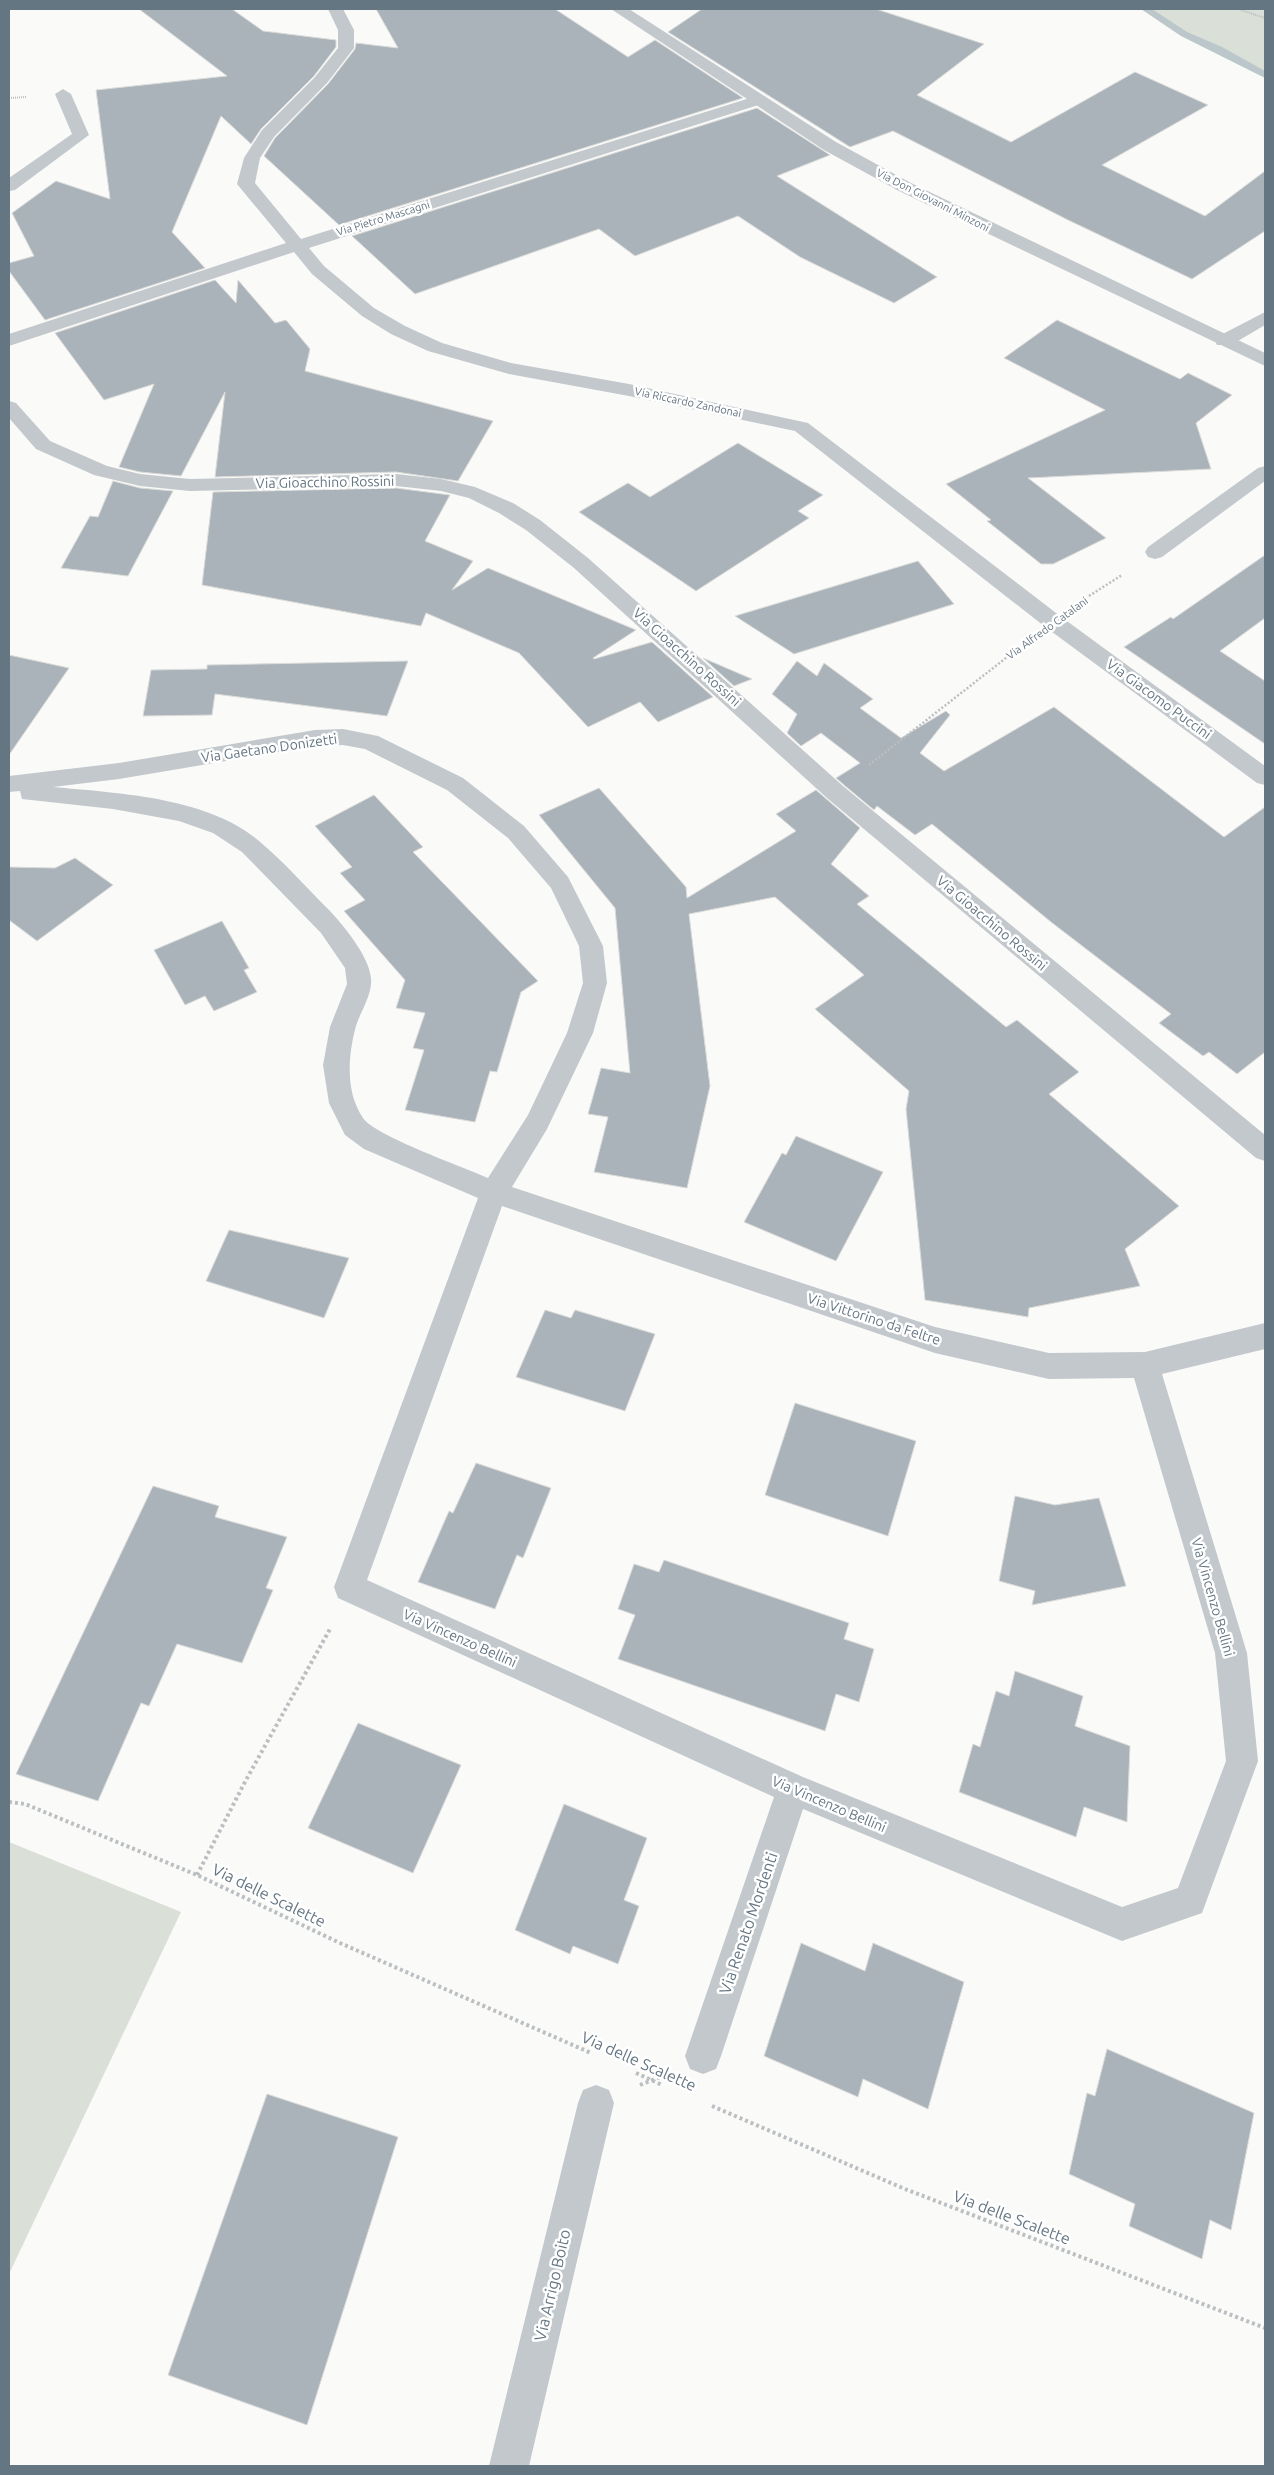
<svg xmlns="http://www.w3.org/2000/svg" width="1274" height="2475" viewBox="0 0 1274 2475" font-family="Ubuntu,sans-serif">
<style>
.green{fill:#dadfd7}
.lines{fill:none;stroke-linecap:round;stroke-linejoin:round}
.stream{fill:#bbc7cb;fill-rule:evenodd}
.building{fill:#aab3b9;stroke:#dcdcda}
.path-far2{stroke:#bbbfc2;stroke-width:2;stroke-dasharray:1 1;stroke-linecap:butt}
.path-far1{stroke:#bbbfc2;stroke-width:2.5;stroke-dasharray:2 2;stroke-linecap:butt}
.path{stroke:#bbbfc2;stroke-width:4;stroke-dasharray:3 3;stroke-linecap:butt}
.minor{fill:#c3c8cc;fill-rule:evenodd}
.tertiary{fill:#c3c8cc;fill-rule:evenodd}
.labels{text-anchor:middle;stroke-width:5;stroke-linejoin:round;paint-order:stroke}
.far-street-label{font-size:11px;fill:#657683;stroke:#fff}
.street-label{font-size:14px;fill:#657683;stroke:#fff}
.near-street-label{font-size:16px;fill:#657683;stroke:#fff}
</style>
<rect width="100%" height="100%" fill="#fafaf8"/>
<!-- green -->
<path class="green" d="M1149 9H1265V72L1187 33Z
M9 1842 181 1912 9 2274Z"/>
<g class="lines">
<!-- stream -->
<path class="stream" d="M1141 9H1152L1187 32 1222 47 1265 71V78L1181 36Z"/>
</g>
<!-- building -->
<path class="building" d="M139 9H232L263 31 336 40V47L314 76 261 129 251 144 221 116 172 232 205 268 45 320 9 271V263L34 256 12 213 56 181 110 199 96 90 227 76Z
M376 9H555L628 57 655 40 743 98 339 225 264 156 275 138 328 84 355 49 356 43 398 48Z
M702 9H876L984 44 917 95 1011 142 1135 72 1208 105 1102 165 1205 216 1265 171V231L1192 279 1068 220 893 131 850 147 668 32Z
M757 108 830 155 777 176 937 277 894 303 800 257 738 216 635 256 599 229 415 294 352 236Z
M215 280 236 303 238 280 275 323 286 320 310 349 305 371 493 421 458 481 396 472 215 477 225 392 181 476 140 472 119 467 154 384 104 400 55 333Z
M1057 320 1180 379 1188 373 1232 395 1196 423 1211 469 1028 478 1106 538 1053 564H1041L987 521 991 520 946 484 1105 410 1004 358Z
M738 443 823 495 798 511 809 518 696 591 579 512 628 483 650 497Z
M113 481 140 488 173 491 128 576 61 568 90 516 98 517Z
M396 488 450 495 425 541 473 561 452 590 488 568 636 630 593 658 594 659 652 642 713 697 658 722 640 702 588 727 519 653 426 613 421 626 202 585 213 492Z
M1265 555V618L1220 651 1265 681V744L1124 647 1171 617 1173 619Z
M918 561 954 604 794 654 735 616Z
M9 655 69 668 9 755Z
M703 658 752 679 734 686Z
M408 661 387 716 215 694 212 715 143 716 151 670 207 669V665Z
M797 661 817 676 824 663 873 699 860 708 901 738 946 711 950 715 920 753 944 771 1054 707 1224 837 1265 807V1052L1237 1074 1209 1052 1203 1056 1159 1023 1171 1014 1051 922 932 824 915 835 877 806 874 810 844 785 836 778 860 763 821 733 801 746 787 733 797 714 772 694Z
M599 788 686 887 687 898 796 831 776 814 816 790 860 828 831 864 869 896 857 904 1006 1027 1017 1020 1079 1072 1049 1094 1179 1206 1125 1249 1140 1286 1029 1308 1028 1317 925 1300 906 1109 909 1091 815 1009 864 975 775 897 689 914 710 1086 687 1188 594 1172 608 1117 588 1114 601 1068 630 1073 615 908 539 815Z
M374 795 423 847 413 852 538 981 521 992 497 1072 490 1071 475 1122 405 1110 424 1050 413 1048 425 1013 396 1008 405 980 344 911 365 900 340 873 352 867 315 826Z
M75 858 113 885 37 941 9 920V867L55 868Z
M222 921 249 968 244 970 257 992 214 1011 205 996 185 1005 154 950Z
M796 1136 883 1172 836 1261 744 1222 782 1153 786 1155Z
M229 1230 349 1258 324 1318 206 1281Z
M545 1310 571 1318 575 1310 655 1334 625 1411 516 1377Z
M795 1403 916 1441 888 1536 765 1495Z
M476 1463 551 1488 523 1558 517 1555 495 1609 418 1582 449 1511 453 1513Z
M153 1486 219 1506 215 1517 287 1537 266 1588 273 1590 242 1663 177 1644 149 1706 141 1703 98 1801 16 1774Z
M1015 1496 1055 1505 1099 1498 1126 1586 1032 1605 1035 1591 999 1581Z
M664 1560 849 1623 844 1639 874 1649 859 1702 836 1694 825 1731 618 1659 635 1615 618 1609 634 1564 659 1572Z
M1015 1671 1083 1696 1075 1726 1130 1746 1127 1822 1084 1807 1076 1837 959 1792 973 1744 980 1747 996 1691 1009 1696Z
M358 1723 461 1765 413 1873 308 1828Z
M564 1804 647 1838 624 1900 639 1906 618 1964 573 1946 570 1954 515 1930Z
M801 1943 865 1971 873 1943 964 1982 928 2109 863 2079 858 2097 764 2056Z
M1107 2049 1254 2113 1231 2230 1210 2220 1202 2259 1129 2226 1135 2204 1069 2174 1087 2093 1095 2096Z
M267 2094 398 2137 307 2425 168 2375Z"/>
<g class="lines">
<!-- path-far2 -->
<path class="path-far2" d="M1238 9 1265 18
M9 98 26 97"/>
<!-- path-far1 -->
<path class="path-far1" d="M1089 596 1122 575
M869 765 1020 647"/>
<!-- path -->
<path class="path" d="M9 1802 25 1804 197 1875 340 1943 591 2053
M197 1875 246 1780 330 1629
M636 2073 662 2085
M640 2085 660 2077
M712 2106 905 2189 1265 2328"/>
<!-- minor -->
<path class="minor" d="M328 9H343L354 30V48L327 83 274 137 260 158 255 183 301 239 753 97H765L767 100 765 103 309 248 324 266 374 308 405 326 442 343 511 363 629 384 808 423 1060 616 1265 766V785L1257 783 1044 626 795 431 629 396 509 374 428 351 391 334 362 316 312 274 294 252 9 346V334L286 243 237 184 244 158 262 130 315 77 338 48V30Z
M63 89 71 94 89 135 15 190 9 191V178L72 134 55 94Z
M1265 312V325L1231 345H1217L1215 341 1217 337Z
M9 401 16 403 50 441 107 466 140 474 190 479 396 474 441 479 475 487 513 503 540 520 588 558 843 786 1265 1135V1161L1256 1158 827 798 574 568 526 530 499 513 469 498 441 491 396 486 190 491 140 486 94 475 36 449 9 418Z
M1265 466V481L1162 557 1155 559 1148 557 1145 552 1148 547 1258 468Z
M343 729 378 736 463 778 524 826 568 877 603 946 607 983 593 1033 547 1129 512 1187 935 1327 1049 1353 1145 1352 1265 1323V1349L1162 1374 1247 1653 1258 1761 1202 1913 1122 1941 803 1809 721 2056 716 2069 703 2074 690 2069 685 2056 774 1797 338 1598 334 1587 478 1198 364 1149 345 1135 329 1103 323 1065 330 1027 347 984 345 968 321 933 242 852 213 833 179 821 113 809 22 799 20 791 9 792V776L119 763 315 730ZM343 745 365 749 447 790 508 838 551 888 579 946 583 983 567 1033 528 1115 488 1178C464 1167 375 1136 363 1118 345 1092 348 1055 356 1026 360 1013 370 998 371 984 374 961 342 923 326 907 304 885 283 861 259 841 208 797 117 793 53 787L119 779 315 746ZM502 1206 935 1353 1049 1379 1134 1378 1215 1653 1226 1761 1178 1888 1122 1907 803 1777 367 1580Z
M596 2085 609 2090 614 2103 529 2466H489L578 2103 583 2090Z"/>
<!-- tertiary -->
<path class="tertiary" d="M611 9H629L836 142 911 183 1265 353V366L899 191 824 150Z"/>
</g>
<g class="labels">
<!-- far-street labels -->
<g class="far-street-label">
<text transform="translate(933 200) rotate(27)" y="4">Via Don Giovanni Minzoni</text>
<text transform="translate(383 218) rotate(-17)" y="4">Via Pietro Mascagni</text>
<text transform="translate(688 402) rotate(12)" y="4">Via Riccardo Zandonai</text>
<text transform="translate(1047 628) rotate(-36)" y="4">Via Alfredo Catalani</text>
</g>
<!-- street labels -->
<g class="street-label">
<text transform="translate(325 482) rotate(-1)" y="5">Via Gioacchino Rossini</text>
<text transform="translate(687 657) rotate(42)" y="5">Via Gioacchino Rossini</text>
<text transform="translate(1159 699) rotate(36)" y="5">Via Giacomo Puccini</text>
<text transform="translate(269 748) rotate(-8)" y="5">Via Gaetano Donizetti</text>
<text transform="translate(992 923) rotate(40)" y="5">Via Gioacchino Rossini</text>
<text transform="translate(874 1319) rotate(18)" y="5">Via Vittorino da Feltre</text>
<text transform="translate(1213 1597) rotate(74)" y="5">Via Vincenzo Bellini</text>
<text transform="translate(460 1638) rotate(24)" y="5">Via Vincenzo Bellini</text>
<text transform="translate(829 1804) rotate(23)" y="5">Via Vincenzo Bellini</text>
</g>
<!-- near-street labels -->
<g class="near-street-label">
<text transform="translate(269 1895) rotate(26)" y="6">Via delle Scalette</text>
<text transform="translate(748 1923) rotate(-71)" y="6">Via Renato Mordenti</text>
<text transform="translate(639 2061) rotate(24)" y="6">Via delle Scalette</text>
<text transform="translate(1012 2217) rotate(21)" y="6">Via delle Scalette</text>
<text transform="translate(552 2285) rotate(-77)" y="6">Via Arrigo Boito</text>
</g>
</g>
<!-- border -->
<rect width="1274" height="2475" fill="none" stroke="#657683" stroke-width="20"/>
</svg>
